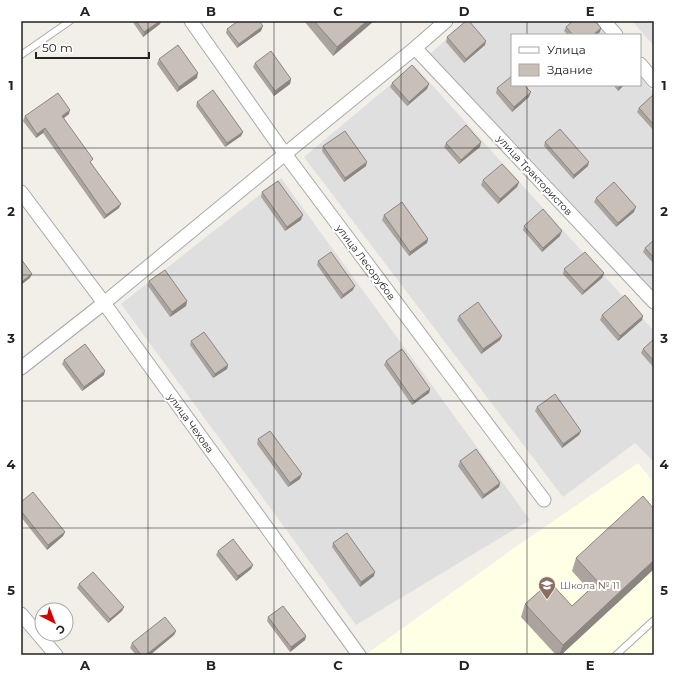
<svg xmlns="http://www.w3.org/2000/svg" width="675" height="676" viewBox="0 0 675 676" font-family="Montserrat,sans-serif">
<style>
.residential{fill:#e0dfdf}
.education{fill:#ffffe5}
.lines{fill:none;stroke-linecap:round;stroke-linejoin:round}
.service-casing{stroke:#a9a9a9;stroke-width:8}
.minor-casing{stroke:#a9a9a9;stroke-width:15}
.service{stroke:#fff;stroke-width:6}
.minor{stroke:#fff;stroke-width:13}
.wall{fill:#aba49e}
.shaded-wall{fill:#8b8681}
.building{fill:#c7bfb8;stroke:#8b8681}
.grid{fill:none;stroke:#222;stroke-width:1;stroke-opacity:0.55}
.labels{text-anchor:middle;stroke-width:4;stroke-linejoin:round;paint-order:stroke}
.street-label{font-size:10px;fill:#222;stroke:#fff}
.education-label{font-size:10px;fill:#785e54;stroke:#fff;text-anchor:start}
.neatline{fill:none;stroke:#222;stroke-width:1.5}
.grid-label{font-size:13px;text-anchor:middle;font-weight:bold;fill:#222}
</style>
<rect width="100%" height="100%" fill="#f2efe9"/>
<!-- residential -->
<path class="residential" d="M467 21H593L605 35H512V85H640V76L654 93V294L430 54Z
M633 21H654V46L632 21Z
M414 65 654 331V462L635 443 563 497 304 157Z
M281 178 530 520 356 625 121 304Z"/>
<!-- education -->
<path class="education" d="M638 463 654 483V655H369L368 653 514 548Z"/>
<g class="lines">
<!-- service casing -->
<g class="service-casing">
<path id="service" d="M21 55 70 21
M616 655 654 620"/>
</g>
<!-- minor casing -->
<g class="minor-casing">
<path id="minor" d="M191 21 285 154 544 500
M604 21 616 35
M415 48 654 302
M640 64 654 81
M21 192 104 303 359 655
M21 368 104 303 285 154 415 48 446 21
M21 614 56 655"/>
</g>
<!-- service -->
<use href="#service" class="service"/>
<!-- minor -->
<use href="#minor" class="minor"/>
</g>
<!-- wall -->
<path class="wall" d="M132 21H161L160 24 143 37Z
M304 21H374L333 56Z
M566 27 601 28 600 32 596 35H568L564 31Z
M227 29 261 31 237 48 226 33Z
M447 37 485 45 464 63 446 42Z
M159 59 197 78 177 92 157 64Z
M255 63 291 79 290 84 274 96 253 67Z
M392 83 429 84 427 89 407 106 390 87Z
M613 85H624L618 91Z
M497 88 529 97 512 112 496 93Z
M654 94V131L637 112 639 108Z
M197 102 243 132 241 136 225 147 196 106Z
M69 114 64 118 119 208 104 219 43 133 36 138 23 121 25 116Z
M545 142 588 166 573 179 544 146Z
M446 143 480 147 459 164 444 147Z
M323 146 366 166 344 182 322 151Z
M483 180 519 182 517 187 498 204 481 185Z
M262 192 301 220 285 231 261 197Z
M596 198 634 212 616 227 594 202Z
M384 215 428 239 427 243 409 256 382 220Z
M524 226 560 236 542 252 523 230Z
M654 240V264L643 252 645 248Z
M318 261 353 290 341 299 317 265Z
M564 269 604 273 602 278 582 295 563 274Z
M149 281 187 301 186 306 170 317 148 286Z
M602 315 642 320 618 341 600 320Z
M459 316 502 336 500 340 481 354 457 320Z
M654 339V368L641 353 643 349Z
M191 341 228 365 227 369 213 378 190 345Z
M64 360 104 375 82 391 62 364Z
M386 361 430 389 429 393 412 405 384 365Z
M537 407 581 431 579 435 562 448 535 411Z
M258 439 300 479 288 487 257 444Z
M460 461 500 483 499 487 482 499 458 466Z
M21 502 65 532 63 536 47 550 21 517Z
M333 543 374 576 360 587 332 547Z
M218 551 253 565 251 569 236 581 216 555Z
M576 558 654 569 561 655H556L521 617 525 604 572 606 589 590 572 571Z
M79 584 124 607 122 611 108 623 77 588Z
M268 617 306 636 305 640 290 652 267 621Z
M176 631 174 635 150 655H136L130 648 132 643Z"/>
<!-- shaded-wall -->
<path class="shaded-wall" d="M160 21H161L160 24 143 37 144 32Z
M367 21H374L333 56 337 47Z
M263 26 261 31 237 48 239 44Z
M601 28 600 32 596 35H593Z
M486 41 485 45 464 63 466 59Z
M198 73 197 78 177 92 179 87Z
M291 79 290 84 274 96 275 91Z
M429 84 427 89 407 106 409 102Z
M621 85H624L618 91 619 86Z
M531 92 529 97 512 112 514 107Z
M70 110 69 114 61 120 62 116Z
M45 128 43 133 36 138 37 134Z
M243 132 241 136 225 147 227 143Z
M481 142 480 147 459 164 461 160Z
M367 162 366 166 344 182 345 178Z
M589 162 588 166 573 179 574 175Z
M519 182 517 187 498 204 500 199Z
M121 204 119 208 104 219 106 215Z
M636 207 634 212 616 227 618 223Z
M303 215 301 220 285 231 287 227Z
M562 231 560 236 542 252 543 248Z
M428 239 427 243 409 256 410 252Z
M604 273 602 278 582 295 584 291Z
M32 274 30 278 21 285V282Z
M355 286 353 290 341 299 343 295Z
M187 301 186 306 170 317 172 312Z
M643 316 642 320 618 341 620 336Z
M502 336 500 340 481 354 483 349Z
M228 365 227 369 213 378 215 374Z
M105 371 104 375 82 391 84 387Z
M430 389 429 393 412 405 414 401Z
M581 431 579 435 562 448 563 444Z
M302 474 300 479 288 487 290 483Z
M500 483 499 487 482 499 484 495Z
M65 532 63 536 47 550 48 545Z
M654 560V569L561 655H559L563 645Z
M253 565 251 569 236 581 238 576Z
M375 572 374 576 360 587 361 582Z
M124 607 122 611 108 623 110 619Z
M176 631 174 635 150 655H146Z
M306 636 305 640 290 652 291 647Z"/>
<!-- building -->
<path class="building" d="M136 21H160L144 32Z
M238 21H259L263 26 239 44 227 29Z
M314 21H367L337 47Z
M466 21H469L486 41 466 59 447 37Z
M573 21H595L601 28 593 35H573L566 27Z
M178 45 198 73 179 87 159 59Z
M271 51 291 79 275 91 255 63Z
M412 65 429 84 409 102 392 83Z
M512 76V85H524L531 92 514 107 497 88Z
M213 90 243 132 227 143 197 102Z
M58 93 70 110 62 116 93 159 90 162 121 204 106 215 45 128 37 134 25 116Z
M654 94V125L639 108Z
M466 125 481 142 461 160 446 143Z
M560 129 589 162 574 175 545 142Z
M345 131 367 162 345 178 323 146Z
M502 164 519 182 500 199 483 180Z
M278 181 303 215 287 227 262 192Z
M614 182 636 207 618 223 596 198Z
M402 202 428 239 410 252 384 215Z
M543 209 562 231 543 248 524 226Z
M654 240V258L645 248Z
M331 252 355 286 343 295 318 261Z
M585 252 604 273 584 291 564 269Z
M21 259 32 274 21 282Z
M165 270 187 301 172 312 149 281Z
M625 295 643 316 620 336 602 315Z
M478 302 502 336 483 349 459 316Z
M204 332 228 365 215 374 191 341Z
M654 339V361L643 349Z
M85 344 105 371 84 387 64 360Z
M402 349 430 389 414 401 386 361Z
M555 394 581 431 563 444 537 407Z
M270 431 302 474 290 483 258 439Z
M476 449 500 483 484 495 460 461Z
M33 492 65 532 48 545 21 511V502Z
M643 496 654 509V560L563 645 525 604 550 582 572 606 598 582 576 558Z
M347 533 375 572 361 582 333 543Z
M233 539 253 565 238 576 218 551Z
M93 572 124 607 110 619 79 584Z
M283 606 306 636 291 647 268 617Z
M165 617 176 631 146 655H141L132 643Z"/>
<!-- grid -->
<path class="grid" d="M148 21V655M274 21V655M401 21V655M527 21V35M527 85V655M21 148H654M21 275H654M21 401H654M21 528H654"/>
<!-- icons -->
<defs>
<g id="school-pin" transform="scale(0.9)"><path d="M0 17L-7.5 6A9.5 9.5 0 1 1 7.5 6Z" fill="#8d6e63" stroke="#fff"/><path d="M0-5L7-2L0 1L-7-2ZM-4 1L0 2.5L4 1V4Q0 6-4 4Z" fill="#fff"/></g>
</defs>
<g fill-rule="evenodd">
<use href="#school-pin" x="547" y="585"/>
</g>
<g class="labels">
<!-- street labels -->
<g class="street-label">
<text transform="translate(535 175) rotate(47)" y="4">улица Трактористов</text>
<text transform="translate(366 262) rotate(53)" y="4">улица Лесорубов</text>
<text transform="translate(191 423) rotate(54)" y="4">улица Чехова</text>
</g>
<!-- education labels -->
<g class="education-label">
<text x="560" y="589">Школа № 11</text>
</g>
</g>
<!-- border -->
<rect width="675" height="676" fill="none" stroke="#ffffff" stroke-width="44"/>
<!-- legend -->
<rect x="511" y="34" width="130" height="52" fill="#ffffff" stroke="#a7a7a7"/>
<rect x="519" y="47" width="20" height="6" fill="#ffffff" stroke="#a7a7a7"/>
<text x="547" y="54" font-size="12" fill="#222222">Улица</text>
<rect x="519" y="64" width="20" height="12" fill="#c7bfb8" stroke="#a7a7a7"/>
<text x="547" y="74" font-size="12" fill="#222222">Здание</text>
<!-- north arrow -->
<g transform="translate(54 622) rotate(138)"><circle r="19" fill="#ffffff" stroke="#a7a7a7"/>
<path d="M0-3L7 15L0 10L-7 15Z" fill="#d40000"/>
<text y="-6" font-size="11" font-weight="bold" text-anchor="middle" fill="#222222">С</text>
</g>
<!-- scale -->
<path d="M36 52v6h113v-6" fill="none" stroke="#222222" stroke-width="2"/>
<text x="42" y="52" font-size="12" fill="#222222" stroke="#ffffff" stroke-width="3" paint-order="stroke">50 m</text>
<rect x="22" y="22" width="631" height="632" class="neatline"/>
<g class="grid-label">
<text x="85" y="16">A</text>
<text x="211" y="16">B</text>
<text x="338" y="16">C</text>
<text x="464" y="16">D</text>
<text x="590" y="16">E</text>
<text x="11" y="90">1</text>
<text x="664" y="90">1</text>
<text x="11" y="216">2</text>
<text x="664" y="216">2</text>
<text x="11" y="343">3</text>
<text x="664" y="343">3</text>
<text x="11" y="469">4</text>
<text x="664" y="469">4</text>
<text x="11" y="595">5</text>
<text x="664" y="595">5</text>
<text x="85" y="670">A</text>
<text x="211" y="670">B</text>
<text x="338" y="670">C</text>
<text x="464" y="670">D</text>
<text x="590" y="670">E</text>
</g>
</svg>
